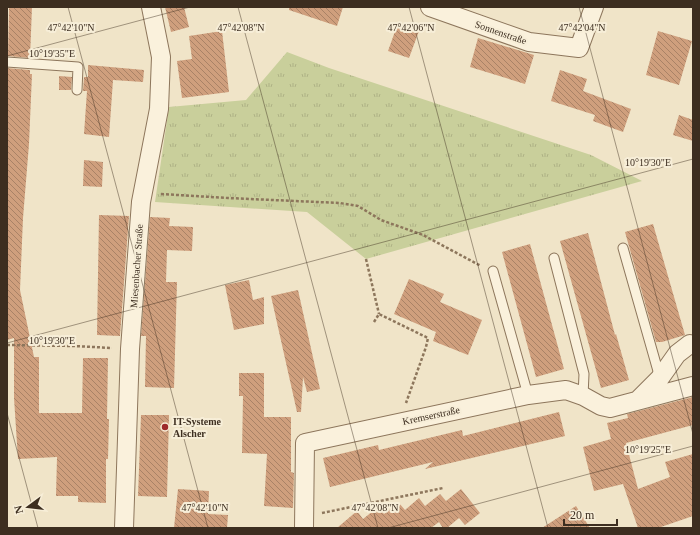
<svg xmlns="http://www.w3.org/2000/svg" width="700" height="535" viewBox="0 0 700 535" font-family="Georgia,serif">
<style>
.grass{fill:url(#grass-tufts)}
.building{fill:url(#building-back-hatch)}
.lines{fill:none;stroke-linecap:round;stroke-linejoin:round}
.lane-casing{stroke:#8d765c;stroke-width:11}
.street-casing{stroke:#8d765c;stroke-width:20}
.path{stroke:#8d765c;stroke-width:2.5;stroke-dasharray:3 2;stroke-linecap:butt}
.lane{stroke:#faf1dc;stroke-width:9}
.street{stroke:#faf1dc;stroke-width:18}
.ticks{fill:none;stroke:#3d2e20;stroke-width:1;stroke-opacity:0.45}
.poi-dot{fill:#9e2a2b;stroke:#f7eed8;stroke-width:1.5}
.labels{text-anchor:middle;stroke-width:4;stroke-linejoin:round;paint-order:stroke}
.street-label{font-size:10px;fill:#3d2e20;stroke:#f7eed8}
.poi-label{font-size:10px;font-weight:bold;fill:#3d2e20;stroke:#f7eed8;text-anchor:start}
.ticks-label{font-size:10px;text-anchor:middle;fill:#3d2e20;stroke:#f7eed8;stroke-width:4;stroke-linejoin:round;paint-order:stroke}
</style>
<defs>
<pattern id="grass-tufts" width="24" height="20" patternUnits="userSpaceOnUse"><rect width="24" height="20" fill="#c9cf9b"/><path d="M3 7l-1-3M5 7V3M7 7l1-3M15 17l-1-3M17 17v-4M19 17l1-3" fill="none" stroke="#aeb285"/></pattern>
<pattern id="building-back-hatch" width="6" height="6" patternUnits="userSpaceOnUse"><rect width="6" height="6" fill="#cf9f7d"/><path d="M-1 5l2 2M0 0l6 6M5-1l2 2" fill="none" stroke="#a98266"/></pattern>
</defs>
<rect width="100%" height="100%" fill="#f0e4c8"/>
<!-- grass -->
<path class="grass" d="M287 52 329 68 591 155 642 181 366 259 307 212 155 202 169 107 246 100Z"/>
<!-- building -->
<path class="building" d="M9 7H32L30 58 8 56Z
M165 7H184L189 27 171 32Z
M289 7H343L337 26 289 10Z
M398 23 419 31 409 58 388 51Z
M222 31 229 92 182 98 177 61 192 59 189 36Z
M658 31 692 41 679 85 646 75Z
M478 38 534 55 525 84 470 67Z
M88 65 144 70 143 82 113 80 109 137 84 134 87 91H83L84 77H88Z
M7 68 30 70V74H32L29 144 23 218 20 290 34 357H39V413H82L83 358H108L107 419H109L108 459H106V503L78 502V496H56L57 457 18 459 14 398V338L7 340Z
M560 70 587 79 583 91 631 109 623 132 593 121 595 115 551 101Z
M59 76 72 77 71 90H59Z
M679 115 693 120V141L673 135Z
M84 160 103 162 102 187 83 186Z
M99 215 129 216 120 336 97 335Z
M150 217 170 218 169 226 193 227 192 251 167 250 166 282H177L174 388 145 387 146 336H141Z
M653 224 685 335 662 342H656L625 232Z
M588 233 615 335 616 334 629 380 601 388 560 241Z
M530 244 564 369 536 377 502 252Z
M409 279 444 294 440 302 482 320 468 355 433 341 436 332 394 314Z
M249 280 253 300 264 297V324L234 330 225 285Z
M298 290 320 389 307 392 303 377 301 412H297L271 296Z
M239 373H264V417H291V472L294 473 293 508 264 506 267 454 242 453 243 396H239Z
M693 397V425L626 443 638 489 670 477 665 462 693 454V516L658 528H638L623 484 594 491 583 447 611 439 607 423 628 418 627 414Z
M559 412 565 436 425 469 433 462 330 487 323 458 378 445 379 450 462 430 463 436Z
M141 415H169L167 497 138 496Z
M178 489 209 491 208 514 228 515 227 528H174Z
M461 489 480 513 465 525 459 518 447 528H443L439 522 431 528H337L357 511 363 519 378 507 384 514 399 503 405 510 419 498 425 506 440 494 446 501Z
M576 506 590 528H542Z"/>
<g class="lines">
<!-- lane casing -->
<g class="lane-casing">
<path id="lane" d="M7 62 78 67 77 90
M623 248 660 378
M554 258 584 374 583 396
M493 271 528 395"/>
</g>
<!-- street casing -->
<g class="street-casing">
<path id="street" d="M430 7 529 42 579 48 594 7
M638 400 660 378 677 354 690 344 693 345
M124 528 130 349 141 202 159 109 161 57 151 7
M304 528 305 443 528 395 566 390 583 396 601 406 610 408 693 386"/>
</g>
<!-- path -->
<path class="path" d="M161 194 228 198 340 203 358 206 381 220 423 235 481 266
M366 259 379 314
M374 322 379 314 428 338 426 347 406 403
M7 345 74 346 112 348
M322 513 443 488"/>
<!-- lane -->
<use href="#lane" class="lane"/>
<!-- street -->
<use href="#street" class="street"/>
</g>
<!-- ticks -->
<path class="ticks" d="M68 7 208 528M238 7 378 528M409 7 548 528M579 7 693 434M7 56 190 7M7 343 693 159M7 413 38 528M388 528 693 446"/>
<!-- markers -->
<circle class="poi-dot" cx="165" cy="427" r="4"/>
<g class="labels">
<!-- street labels -->
<g class="street-label">
<text transform="translate(501 32) rotate(19)" y="4">Sonnenstraße</text>
<text transform="translate(136 266) rotate(-86)" y="4">Miesenbacher Straße</text>
<text transform="translate(431 415) rotate(-12)" y="4">Kremserstraße</text>
</g>
<!-- poi labels -->
<g class="poi-label">
<text x="173" y="425">IT-Systeme<tspan x="173" dy="12">Alscher</tspan></text>
</g>
</g>
<g class="ticks-label">
<text x="71" y="31">47°42'10"N</text>
<text x="241" y="31">47°42'08"N</text>
<text x="411" y="31">47°42'06"N</text>
<text x="582" y="31">47°42'04"N</text>
<text x="52" y="57">10°19'35"E</text>
<text x="648" y="166">10°19'30"E</text>
<text x="52" y="344">10°19'30"E</text>
<text x="648" y="453">10°19'25"E</text>
<text x="205" y="511">47°42'10"N</text>
<text x="375" y="511">47°42'08"N</text>
</g>
<!-- border -->
<rect width="700" height="535" fill="none" stroke="#3d2e20" stroke-width="16"/>
<!-- north arrow -->
<g transform="translate(28 507) rotate(255)" stroke="#f7eed8" stroke-width="3" paint-order="stroke">
<path d="M0-3L7 15L0 10L-7 15Z" fill="#3d2e20"/>
<text y="-6" font-size="11" font-weight="bold" text-anchor="middle" fill="#3d2e20">N</text>
</g>
<!-- scale -->
<path d="M564 519v6h53v-6" fill="none" stroke="#3d2e20" stroke-width="2"/>
<text x="570" y="519" font-size="12" fill="#3d2e20" stroke="#f7eed8" stroke-width="3" paint-order="stroke">20 m</text>
</svg>
